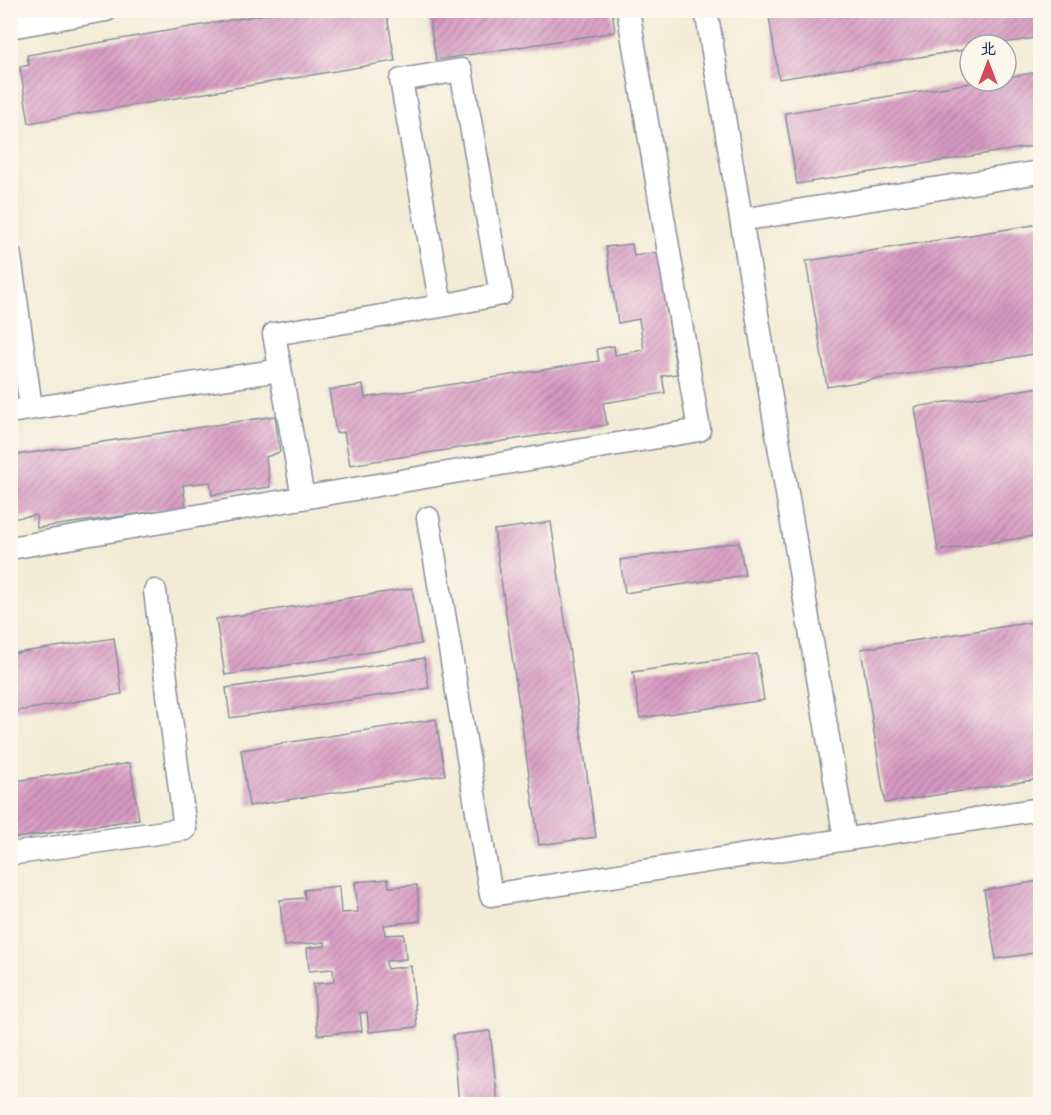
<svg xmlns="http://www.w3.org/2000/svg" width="1051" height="1115" viewBox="0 0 1051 1115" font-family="Dekko,'LXGW WenKai TC',sans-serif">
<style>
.building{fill:url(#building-hatch)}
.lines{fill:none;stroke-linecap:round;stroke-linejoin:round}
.minor-casing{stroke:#868e9a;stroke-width:25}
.minor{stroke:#fff;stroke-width:22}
</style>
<defs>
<pattern id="building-hatch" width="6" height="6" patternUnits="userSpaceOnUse" patternTransform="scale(1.5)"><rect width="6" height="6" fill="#d799c2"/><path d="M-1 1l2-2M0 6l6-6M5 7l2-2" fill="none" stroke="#ae7da1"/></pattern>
</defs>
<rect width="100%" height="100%" fill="#fbf7ec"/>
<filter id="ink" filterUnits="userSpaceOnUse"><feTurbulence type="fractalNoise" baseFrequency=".0167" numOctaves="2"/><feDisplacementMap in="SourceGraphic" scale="12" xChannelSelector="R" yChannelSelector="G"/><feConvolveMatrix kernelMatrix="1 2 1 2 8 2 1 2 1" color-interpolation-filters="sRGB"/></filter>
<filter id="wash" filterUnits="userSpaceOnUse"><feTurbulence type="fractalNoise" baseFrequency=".008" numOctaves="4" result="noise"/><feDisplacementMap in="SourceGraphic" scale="24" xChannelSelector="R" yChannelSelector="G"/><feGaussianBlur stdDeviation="1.35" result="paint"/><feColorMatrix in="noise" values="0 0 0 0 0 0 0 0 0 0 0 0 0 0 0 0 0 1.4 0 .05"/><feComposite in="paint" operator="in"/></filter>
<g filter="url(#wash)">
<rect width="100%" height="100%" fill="#f2ecd6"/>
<g id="blocks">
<!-- building -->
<path class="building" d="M289 10H386L395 61 29 123 20 67 29 65 27 55Z
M433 10H612L615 32 436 60 429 16 434 15Z
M768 10H1040V37L992 45H970V49L779 79Z
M1040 72V145L797 184 785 113 983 81H1006V77Z
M1040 224V353L827 387 806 261Z
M632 244 634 256 658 252 677 374 662 376 665 393 603 403 607 425 350 465 344 432 336 433 329 390 363 385 365 398 599 361 597 349 614 346 615 355 644 350 639 319 618 323 606 247Z
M1040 387V535L938 551 915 407Z
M275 416 280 452 266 457 270 487 212 495 210 482 183 485 186 507 37 528 36 515 10 519V456Z
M551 522 596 837 539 845 494 530Z
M739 542 745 575 625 593 620 560Z
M412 588 421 644 225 675 216 619Z
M1040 621V779L885 803 861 649Z
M114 638 122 694 10 712V654Z
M757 654 764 700 640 718 633 672Z
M424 658 429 688 230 718 226 688Z
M436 719 445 775 249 806 241 750Z
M130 763 139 819 10 839V782Z
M388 879 389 887 417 885 420 921 384 925 385 935 404 934 406 959 386 961 387 969 411 966 417 1027 369 1032 367 1012 360 1013 362 1031 318 1035 313 984 334 982 333 969 309 971 307 948 325 946V942L284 946 280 900 305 898 304 890 339 886 341 913 358 912 355 882Z
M1040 881V952L996 959 984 890Z
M490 1031 498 1104H459L453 1035Z"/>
</g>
</g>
<g filter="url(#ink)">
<use href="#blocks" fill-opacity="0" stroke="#868e9a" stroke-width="1.5"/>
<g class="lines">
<!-- minor casing -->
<g class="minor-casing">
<path id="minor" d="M706 10 845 839
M10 27 106 10
M741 220 1040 172
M10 256 31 408
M10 412 280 370
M303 498 274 334 441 306 501 294 461 70 401 80 441 306
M428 518 491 895 1040 809
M10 548 699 430 628 10
M10 854 185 829 155 591"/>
</g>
<!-- minor -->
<use href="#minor" class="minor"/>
</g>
</g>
<!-- margin -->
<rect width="1051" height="1115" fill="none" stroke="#fbf7ec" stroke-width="36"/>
<!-- north arrow -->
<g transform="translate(988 63)"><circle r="28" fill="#fbf7ec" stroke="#a1a7b3" stroke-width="1.5"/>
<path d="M0-4.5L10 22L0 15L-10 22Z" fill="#d1495b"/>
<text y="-9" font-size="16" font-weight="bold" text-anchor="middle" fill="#1b2f5e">北</text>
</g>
</svg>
